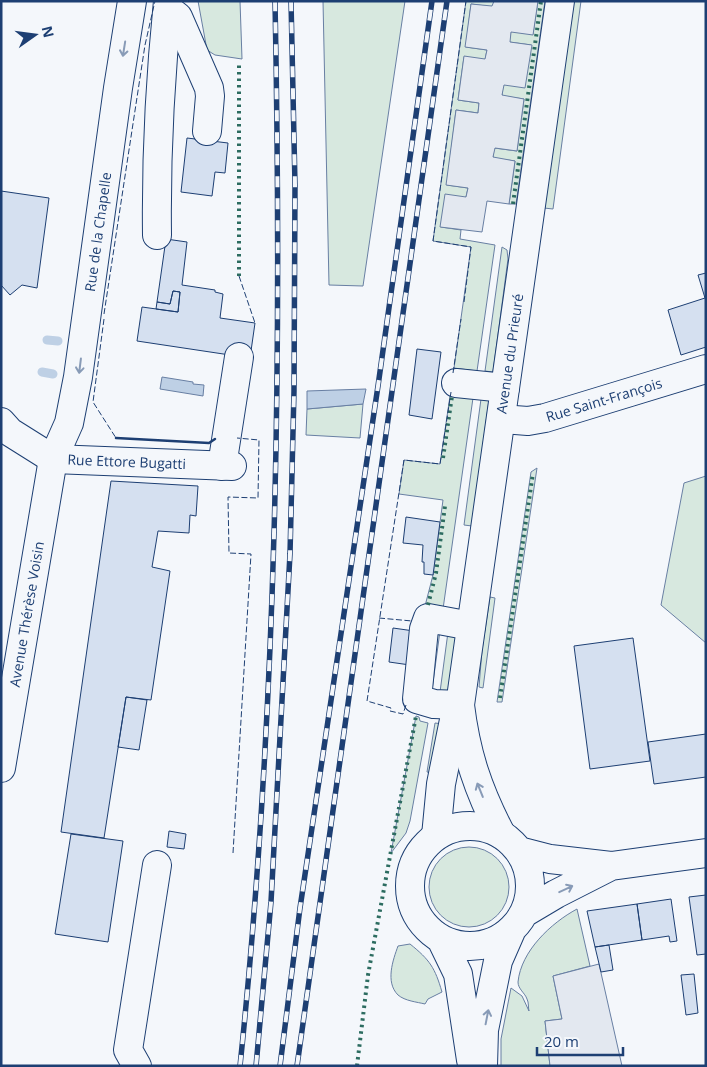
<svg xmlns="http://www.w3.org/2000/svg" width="707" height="1067" viewBox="0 0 707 1067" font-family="'Open Sans',sans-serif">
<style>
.green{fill:#d7e8df;stroke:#687fa3}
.parking{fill:#e3e8f0;stroke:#687fa3}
.water{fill:#bed0e5;stroke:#687fa3}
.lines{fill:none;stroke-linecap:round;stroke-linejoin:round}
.stream{stroke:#bed0e5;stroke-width:9}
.building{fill:#d5e0f0;stroke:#1d3f73}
.minor-casing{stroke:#1d3f73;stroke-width:30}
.major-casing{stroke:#1d3f73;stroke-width:30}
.minor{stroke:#f4f7fb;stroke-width:28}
.major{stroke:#f4f7fb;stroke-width:28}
.rail-casing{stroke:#1d3f73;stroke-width:5.5}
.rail{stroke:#f4f7fb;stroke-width:4;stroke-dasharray:11;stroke-linecap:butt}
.hedge{stroke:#2c6c60;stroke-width:4;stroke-dasharray:2.5 4;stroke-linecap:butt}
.fence{stroke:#1d3f73;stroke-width:1;stroke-dasharray:6 2.5;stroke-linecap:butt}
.wall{stroke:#1d3f73;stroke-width:2.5}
.oneway{stroke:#889bb7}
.labels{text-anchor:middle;stroke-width:4;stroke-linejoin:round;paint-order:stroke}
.street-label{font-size:14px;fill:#1d3f73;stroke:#f4f7fb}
</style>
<rect width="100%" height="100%" fill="#f4f7fb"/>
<!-- green -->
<path class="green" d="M198 1H240L242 59 215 55 207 50Z
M323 1H405L363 286 329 285Z
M466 1H494L493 7 471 4 466 47 487 50 485 60 464 57 458 100 479 103 478 113 456 110 447 185 468 188 466 197 441 227 461 230 460 239 495 245 477 371 454 368 471 247 433 241Z
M538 1H545L516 204H509L515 161 493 158 494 148 517 151 524 99 502 96 503 85 531 45 509 42 511 31 533 34Z
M573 1H581L553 209 544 208Z
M502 247 507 250 508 259 493 372 485 371Z
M450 396 473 398 443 609 425 606 433 575 443 500 399 494 404 460 440 464Z
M481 399 489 400 472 526 464 525Z
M363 404 360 438 306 435 307 409Z
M537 468 502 702H497L531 472Z
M706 476V643L661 605 684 483Z
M490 597 495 598 483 688 479 687 482 650Z
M432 630 440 631 432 690 424 689Z
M448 632 457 633 449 693 440 692Z
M416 716 419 717 420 721 428 723 410 821 406 833 391 853Z
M435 723 443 724 435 774 427 772Z
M429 887a40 40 0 1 1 80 0a40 40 0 1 1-80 0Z
M577 909 590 966 553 976 562 1019 545 1021 550 1066H501V1039L511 988 522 996 529 1011C528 1007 529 1003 527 999 525 993 518 989 518 982 521 951 551 923 577 909Z
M410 944C430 960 435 968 442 992L428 999 425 1004C417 1002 405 1001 398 995 385 982 393 960 398 946Z"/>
<!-- parking -->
<path class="parking" d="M494 1H538L533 35 511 32 510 42 532 45 525 88 504 85 502 95 524 99 517 151 495 148 493 157 515 161 509 204 487 201 482 232 440 227 445 194 466 197 468 188 446 185 456 110 478 113 479 103 458 100 464 56 485 59 487 50 465 47 471 4 492 6Z
M599 964 622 1066H550L545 1021 562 1019 553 976Z"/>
<!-- water -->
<path class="water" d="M162 377 193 382V384L204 385 203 396 160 389Z
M366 389 363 404 307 409V391Z"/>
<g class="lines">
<!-- stream -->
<path class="stream" d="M47 340 58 341
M42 372 53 374"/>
</g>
<!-- building -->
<path class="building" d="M187 138 228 143 225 173 215 172 212 196 181 192Z
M1 191 49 198 37 288 22 285 10 295 1 285Z
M166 239 187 242 182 285 215 290V292L223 294 220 318 255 323 250 358 137 341 142 307 178 312 180 292 173 291 170 304 157 302Z
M706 273V347L681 355 668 310 705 298 698 275Z
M173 291 180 292 178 312 156 309 157 302 170 304Z
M417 349 441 352 432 419 409 415Z
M111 481 198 486 196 516 190 515 189 533 158 531 152 567 170 571 151 700 126 697 104 838 61 832Z
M406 517 440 522 433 575 424 574V562H422L423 545 403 543Z
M393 628 414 631 410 665 389 662Z
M633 638 650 761 590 769 574 646Z
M126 697 147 700 139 750 118 747Z
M706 734V777L654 784 648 742Z
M169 831 186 834 184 849 167 847Z
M71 834 123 841 108 942 55 934Z
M706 895V954L697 955 689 897Z
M671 899 677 941 670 942 669 936 642 940 637 904Z
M637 904 642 940 595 947 587 911Z
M609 945 613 970 601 972 595 947Z
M694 974 698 1013 686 1015 681 975Z"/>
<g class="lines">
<!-- minor casing -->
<g class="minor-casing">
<g id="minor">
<path d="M168 9 178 17 209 88 210 96 207 131"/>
<path d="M157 235C156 157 160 79 168 1"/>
<path d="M456 383 505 388"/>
<path id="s1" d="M501 419 528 421 545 418 706 369"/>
<path id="s2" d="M1 422 10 432 53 459 232 466"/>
<path d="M222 466 239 357"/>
<path d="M460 705 434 704 417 699 424 629 428 618 471 626"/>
<path id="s3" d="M1 768 53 459 69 423 78 377 118 88 132 1"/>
<path id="s4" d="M501 834C478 790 466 754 460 705L560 1"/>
<path d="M436 836 441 784 455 715"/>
<path d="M137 1066 128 1050 157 865"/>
</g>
</g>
<!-- major casing -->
<g class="major-casing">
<path id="major" d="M410 886a60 60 0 1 1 120 0a60 60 0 1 1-120 0Z
M519 851 550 859 611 866 706 853
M524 913 556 894 611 866
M441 939 458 974 471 1060
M483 1066 484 1030 498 961 512 929"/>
</g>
<!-- minor -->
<use href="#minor" class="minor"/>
<!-- major -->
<use href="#major" class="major"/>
<!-- rail casing -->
<g class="rail-casing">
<path id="rail" d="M240 1066C277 712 282 356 275 1
M256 1066 271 902 290 554 294 391 295 185 291 1
M280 1066 300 908 378 386 432 1
M297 1066 447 1"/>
</g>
<!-- rail -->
<use href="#rail" class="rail"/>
<!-- hedge -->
<path class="hedge" d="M513 204 541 1
M239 276V63
M443 458 452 396
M428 605 436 573 445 506
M500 698 533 473
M357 1066 368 975 416 716"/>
<!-- fence -->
<path class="fence" d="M239 276 255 323
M464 302 471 247 433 241 466 1
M104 314 145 45 155 1
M104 319 93 402 116 438
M453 373 461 319
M379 618 412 621
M406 705 403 714 390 711 391 708 367 701 404 460 440 464 451 392
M233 853 251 554 229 553 228 497 258 498 259 440 237 438"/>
<!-- wall -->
<path class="wall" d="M116 438 209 443 215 439"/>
</g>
<!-- one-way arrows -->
<defs><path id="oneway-shaft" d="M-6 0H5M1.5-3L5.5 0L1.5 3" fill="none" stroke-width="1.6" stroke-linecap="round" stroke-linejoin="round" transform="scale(1.25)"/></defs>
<g class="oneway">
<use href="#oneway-shaft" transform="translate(124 49) rotate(99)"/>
<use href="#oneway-shaft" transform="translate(80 366) rotate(97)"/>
<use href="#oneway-shaft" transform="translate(480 790) rotate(-112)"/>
<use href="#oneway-shaft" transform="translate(566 889) rotate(-25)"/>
<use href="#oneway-shaft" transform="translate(487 1017) rotate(-79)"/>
</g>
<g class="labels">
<!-- street labels -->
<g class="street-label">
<text dy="5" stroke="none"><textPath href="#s3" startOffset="546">Rue de la Chapelle</textPath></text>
<text dy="5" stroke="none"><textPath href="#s4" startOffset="491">Avenue du Prieuré</textPath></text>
<text dy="5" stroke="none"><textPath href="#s1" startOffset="106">Rue Saint-François</textPath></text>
<text dy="5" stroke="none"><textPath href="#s2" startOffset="138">Rue Ettore Bugatti</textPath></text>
<text dy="5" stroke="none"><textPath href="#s3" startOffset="156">Avenue Thérèse Voisin</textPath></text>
</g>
</g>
<!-- border -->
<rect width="707" height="1067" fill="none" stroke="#1d3f73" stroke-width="5"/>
<!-- north arrow -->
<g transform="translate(35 35) rotate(76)" stroke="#f4f7fb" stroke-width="4" paint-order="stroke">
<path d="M0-4L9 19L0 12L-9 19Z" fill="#1d3f73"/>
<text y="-8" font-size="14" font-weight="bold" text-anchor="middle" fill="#1d3f73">N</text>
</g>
<!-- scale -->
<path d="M537 1047v8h86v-8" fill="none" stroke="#1d3f73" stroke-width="2.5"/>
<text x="544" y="1047" font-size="15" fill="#1d3f73" stroke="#f4f7fb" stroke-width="4" paint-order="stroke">20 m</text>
</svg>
